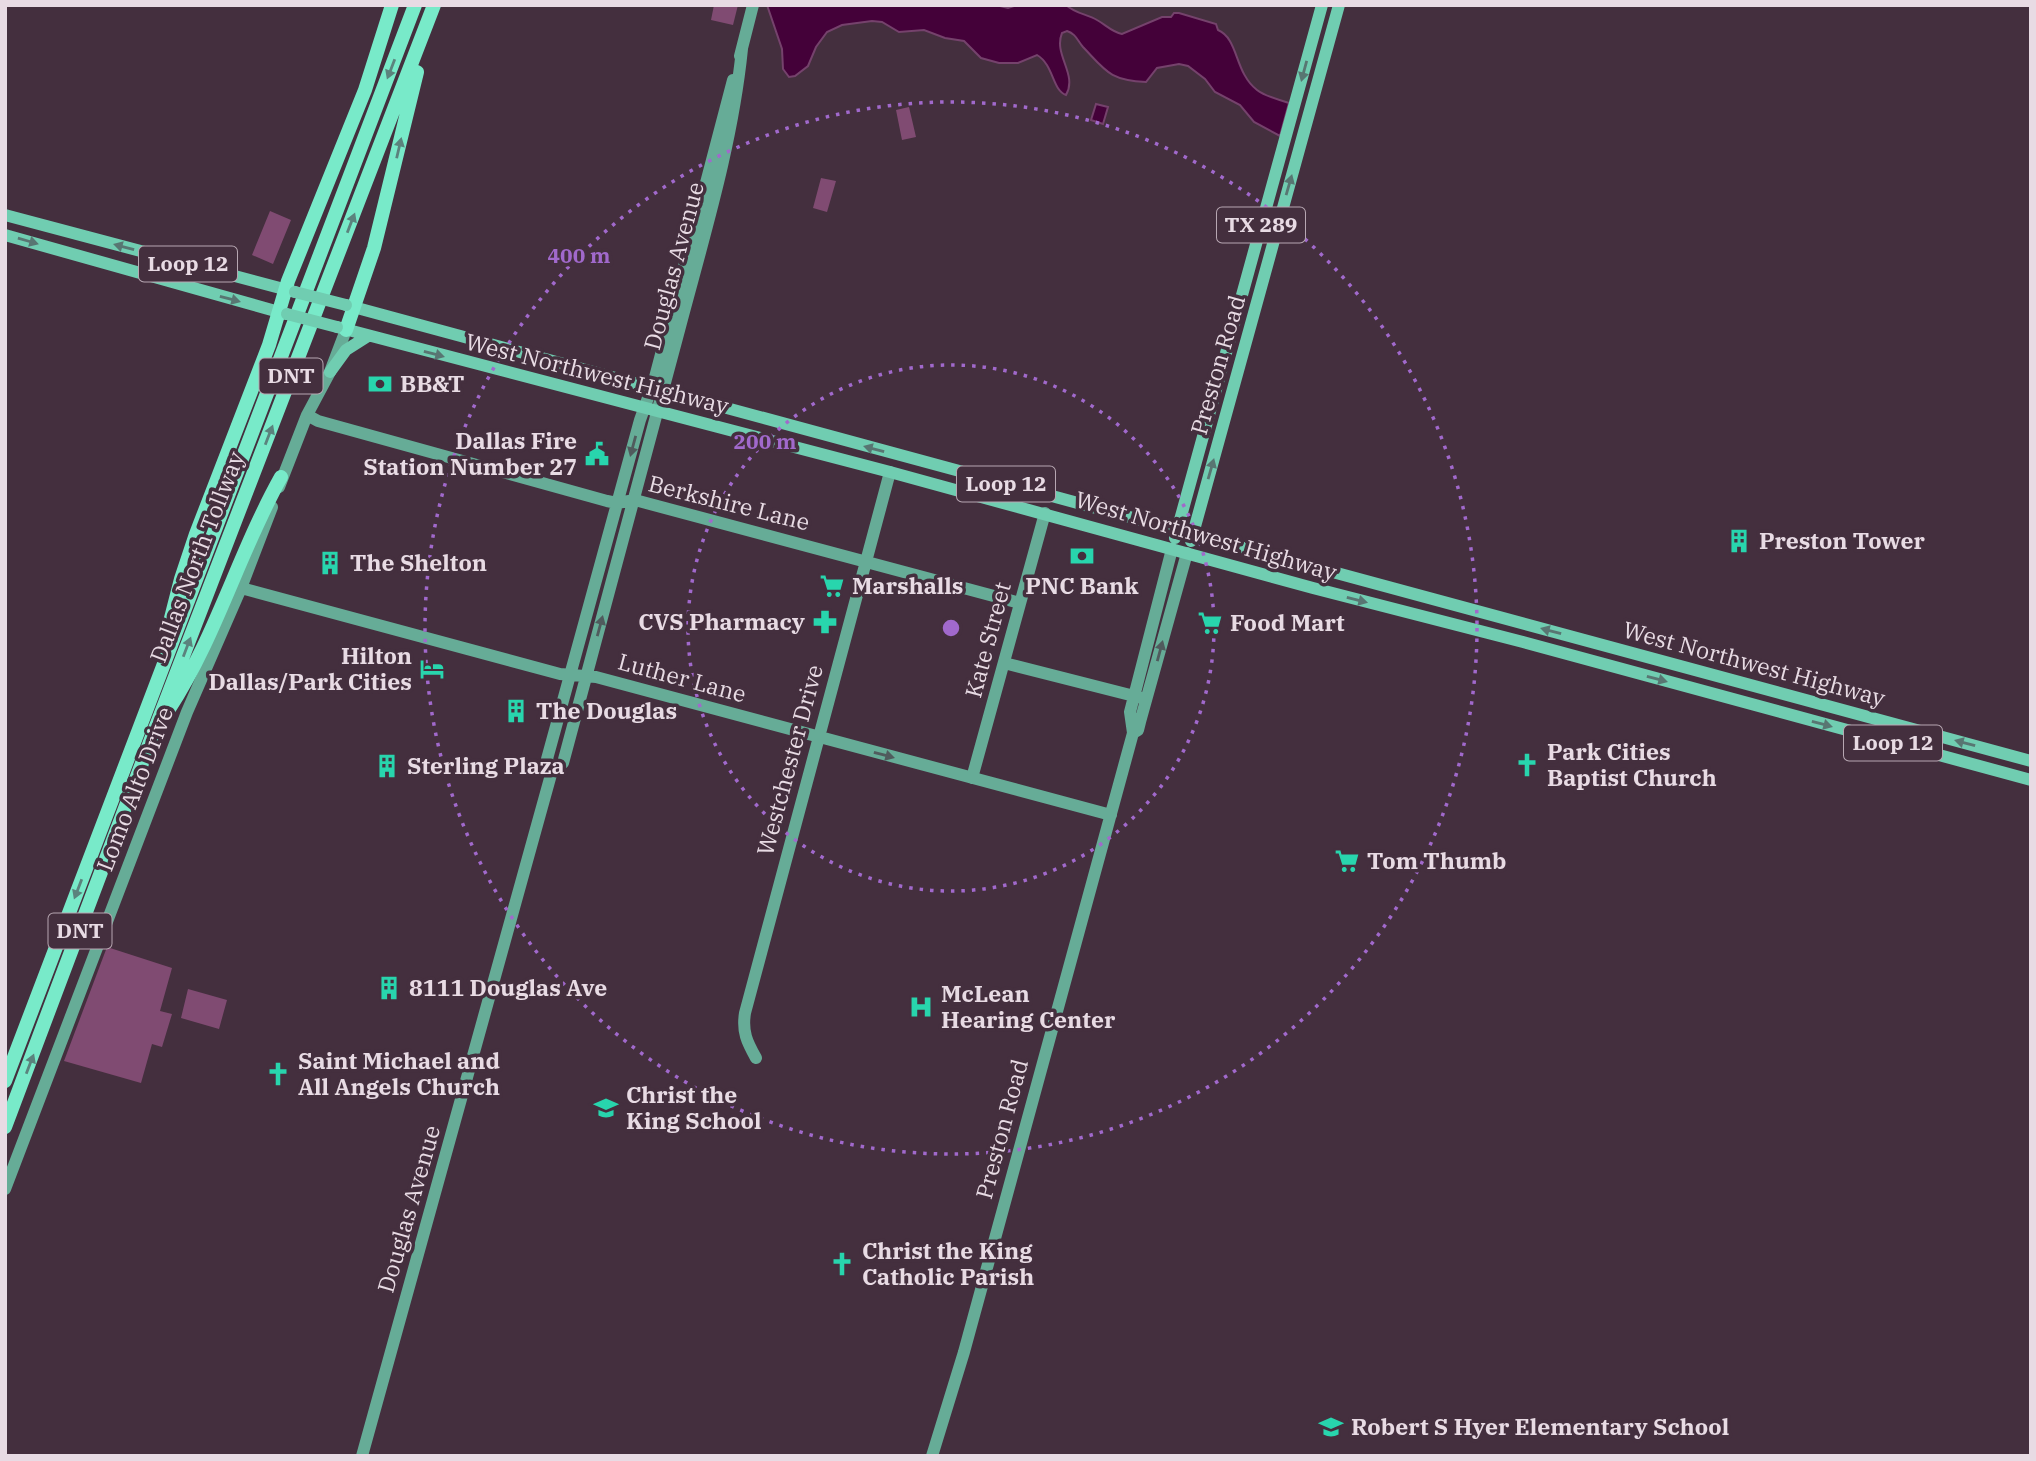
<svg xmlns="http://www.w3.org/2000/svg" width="2036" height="1461" viewBox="0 0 2036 1461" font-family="'IBM Plex Serif',serif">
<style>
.green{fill:#804b72}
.water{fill:#440139;stroke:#75426c;stroke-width:2}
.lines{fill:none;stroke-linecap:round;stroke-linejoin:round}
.secondary{stroke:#66ac97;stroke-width:12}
.primary{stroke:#70cdb1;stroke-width:12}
.highway{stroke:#78eac9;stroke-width:14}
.primary-bridge{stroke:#70cdb1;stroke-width:12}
.oneway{fill:#5b837d}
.oneway2{fill:#587672}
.oneway3{fill:#505b5d}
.ring{fill:none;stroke:#a169cc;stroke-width:3.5;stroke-dasharray:3.5 7}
.labels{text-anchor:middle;stroke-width:7;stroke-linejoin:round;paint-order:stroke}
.shield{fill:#442f3e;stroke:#b7a7b2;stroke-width:2}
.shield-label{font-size:21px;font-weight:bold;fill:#e8dbe4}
.street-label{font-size:23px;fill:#e8dbe4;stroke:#442f3e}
.poi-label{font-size:23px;font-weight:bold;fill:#e8dbe4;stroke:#442f3e;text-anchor:start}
.centre{fill:#a169cc;stroke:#442f3e;stroke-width:3.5}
.ring-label{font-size:21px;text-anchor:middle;font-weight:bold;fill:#a169cc;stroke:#442f3e;stroke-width:7;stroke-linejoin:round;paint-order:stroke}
</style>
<rect width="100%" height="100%" fill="#442f3e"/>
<!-- green -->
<path class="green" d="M714 5H738L733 25 711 20Z
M909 107 916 137 902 140 896 110Z
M821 178 836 181 827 212 813 208Z
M270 211 291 220 273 264 252 255Z
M107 947 172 968 160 1011 172 1014 162 1047 152 1044 141 1083 64 1061Z
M188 989 227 1000 219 1029 181 1018Z"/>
<!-- water -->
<path class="water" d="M767 5H996L1008 8 1017 5H1066C1076 14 1087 14 1097 20 1106 25 1112 32 1122 34L1162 17H1171L1174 13H1179L1216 24 1218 30C1239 39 1234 72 1257 90 1266 97 1278 99 1289 103L1280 136 1254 122 1240 105 1215 92 1205 79 1188 66 1179 64 1157 68 1146 82C1109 80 1106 71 1083 47 1077 40 1076 34 1067 31L1062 33C1053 55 1078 74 1066 95 1052 90 1054 65 1037 55L1018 63H999L981 58 964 41 945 38 924 30 899 32 882 22 872 21 842 25 827 32 816 47 808 66 795 76 789 77 783 69 782 49Z
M1096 104 1108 107 1103 124 1091 120Z"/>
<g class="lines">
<!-- secondary -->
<path class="secondary" d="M740 56 753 5
M307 415 318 421 607 501 617 503 635 500 1020 603
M279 487 307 415 330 372 346 330
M241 588 560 674 596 677 1111 815
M1004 663 1142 698
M1133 733 1130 712 1172 549
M552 771 547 759 640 420 654 381 733 80
M972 778 1045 513
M756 1058C747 1042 742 1032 745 1013L890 472
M5 1189 187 712 241 588 272 507
M362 1456 552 771 563 763C601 622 639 480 677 338 702 242 732 148 742 49
M932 1456 964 1352 1133 733 1138 730 1140 722 1187 553"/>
<!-- primary -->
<path class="primary" d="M5 215 295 292
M5 235 286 314
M346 305 2031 761
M337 327 890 472 1313 588 1523 642 2031 780
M330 372 346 350 368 336
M1175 538 1322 5
M1191 541 1339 5"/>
<!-- highway -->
<path class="highway" d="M346 330 374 248 417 72
M169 626 181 579 196 534 269 345 288 281 365 90 392 5
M169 709C216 637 239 552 281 477
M5 1081 415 5
M5 1127 153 734 434 5"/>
<!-- primary-bridge -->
<path class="primary-bridge" d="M295 292 346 305
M287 314 337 327"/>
</g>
<!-- one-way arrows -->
<defs><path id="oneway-solid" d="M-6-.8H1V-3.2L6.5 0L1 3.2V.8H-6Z" transform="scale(1.75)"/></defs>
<g class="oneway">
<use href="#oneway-solid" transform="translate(391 69) rotate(111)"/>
<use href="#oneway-solid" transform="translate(399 148) rotate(-77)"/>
<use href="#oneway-solid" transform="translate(351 223) rotate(-69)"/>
<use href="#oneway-solid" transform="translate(269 435) rotate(-69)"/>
<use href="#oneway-solid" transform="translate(187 647) rotate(-69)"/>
<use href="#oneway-solid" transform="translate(78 889) rotate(111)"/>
<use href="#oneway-solid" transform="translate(30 1064) rotate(-69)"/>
</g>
<g class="oneway2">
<use href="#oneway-solid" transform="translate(1304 71) rotate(105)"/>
<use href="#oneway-solid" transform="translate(1289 185) rotate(-74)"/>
<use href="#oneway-solid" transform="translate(28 241) rotate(16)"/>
<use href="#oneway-solid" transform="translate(124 247) rotate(-165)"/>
<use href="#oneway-solid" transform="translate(230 299) rotate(15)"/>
<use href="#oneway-solid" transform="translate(434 354) rotate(15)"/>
<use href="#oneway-solid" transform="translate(874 449) rotate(-165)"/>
<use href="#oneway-solid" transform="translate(1211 469) rotate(-74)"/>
<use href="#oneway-solid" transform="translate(1357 600) rotate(14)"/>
<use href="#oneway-solid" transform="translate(1551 631) rotate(-165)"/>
<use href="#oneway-solid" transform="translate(1657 679) rotate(15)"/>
<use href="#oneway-solid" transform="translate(1822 724) rotate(15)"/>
<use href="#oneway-solid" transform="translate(1965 743) rotate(-165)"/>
</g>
<g class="oneway3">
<use href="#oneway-solid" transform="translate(633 446) rotate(105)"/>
<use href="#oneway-solid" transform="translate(600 626) rotate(-75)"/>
<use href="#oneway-solid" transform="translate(1160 651) rotate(-75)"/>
<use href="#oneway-solid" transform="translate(884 755) rotate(15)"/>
</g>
<!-- distance rings -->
<g class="ring">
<circle cx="951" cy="628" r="263"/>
<circle cx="951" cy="628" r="526"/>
</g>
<!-- icons -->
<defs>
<g id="bank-bare" transform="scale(1.89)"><path d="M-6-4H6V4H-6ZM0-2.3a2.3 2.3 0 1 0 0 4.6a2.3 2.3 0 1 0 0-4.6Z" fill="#28d5ad" stroke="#442f3e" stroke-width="2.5" paint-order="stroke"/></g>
<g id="civic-bare" transform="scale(1.89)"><path d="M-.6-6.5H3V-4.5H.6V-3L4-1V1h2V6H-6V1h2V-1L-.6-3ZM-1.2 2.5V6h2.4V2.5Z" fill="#28d5ad" stroke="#442f3e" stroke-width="2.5" paint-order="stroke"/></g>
<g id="building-bare" transform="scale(1.89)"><path d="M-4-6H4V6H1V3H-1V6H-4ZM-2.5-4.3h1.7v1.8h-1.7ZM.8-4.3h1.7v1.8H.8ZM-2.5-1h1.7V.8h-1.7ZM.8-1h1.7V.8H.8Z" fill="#28d5ad" stroke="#442f3e" stroke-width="2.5" paint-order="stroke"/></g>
<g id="supermarket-bare" transform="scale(1.89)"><path d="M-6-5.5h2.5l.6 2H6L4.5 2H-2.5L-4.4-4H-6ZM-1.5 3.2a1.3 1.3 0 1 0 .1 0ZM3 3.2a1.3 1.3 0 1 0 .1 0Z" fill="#28d5ad" stroke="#442f3e" stroke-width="2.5" paint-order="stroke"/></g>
<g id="pharmacy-bare" transform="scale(1.89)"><path d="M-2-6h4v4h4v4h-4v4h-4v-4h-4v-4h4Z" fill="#28d5ad" stroke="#442f3e" stroke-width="2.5" paint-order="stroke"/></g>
<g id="hotel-bare" transform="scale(1.89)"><path d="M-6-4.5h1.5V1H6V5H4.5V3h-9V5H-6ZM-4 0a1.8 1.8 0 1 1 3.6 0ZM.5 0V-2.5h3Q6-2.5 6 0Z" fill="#28d5ad" stroke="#442f3e" stroke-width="2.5" paint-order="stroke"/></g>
<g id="church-bare" transform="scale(1.89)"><path d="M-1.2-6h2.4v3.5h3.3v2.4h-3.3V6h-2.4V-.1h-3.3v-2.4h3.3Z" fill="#28d5ad" stroke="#442f3e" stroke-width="2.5" paint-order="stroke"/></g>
<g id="hospital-bare" transform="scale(1.89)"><path d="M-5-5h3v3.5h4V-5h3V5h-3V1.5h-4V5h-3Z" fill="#28d5ad" stroke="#442f3e" stroke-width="2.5" paint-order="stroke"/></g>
<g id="school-bare" transform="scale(1.89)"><path d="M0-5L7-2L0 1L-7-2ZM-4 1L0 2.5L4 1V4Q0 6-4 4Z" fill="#28d5ad" stroke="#442f3e" stroke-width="2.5" paint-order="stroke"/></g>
</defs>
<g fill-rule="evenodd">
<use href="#bank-bare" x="380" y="384"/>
<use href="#civic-bare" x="597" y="454"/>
<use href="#building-bare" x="1739" y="541"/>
<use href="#bank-bare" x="1082" y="556"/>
<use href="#building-bare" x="330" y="563"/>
<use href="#supermarket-bare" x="832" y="586"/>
<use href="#pharmacy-bare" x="825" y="622"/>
<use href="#supermarket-bare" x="1210" y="623"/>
<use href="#hotel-bare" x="432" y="669"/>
<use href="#building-bare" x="516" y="711"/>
<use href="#church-bare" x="1527" y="765"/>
<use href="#building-bare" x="387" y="766"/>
<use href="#supermarket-bare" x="1347" y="861"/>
<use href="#building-bare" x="389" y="988"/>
<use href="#hospital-bare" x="921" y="1007"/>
<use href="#church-bare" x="278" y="1074"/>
<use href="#school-bare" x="606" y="1108"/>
<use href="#church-bare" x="842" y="1264"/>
<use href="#school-bare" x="1331" y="1427"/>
</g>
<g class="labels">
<!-- shield labels -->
<g class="shield">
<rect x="1217" y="207.5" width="88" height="35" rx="5"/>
<rect x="139" y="246.5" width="98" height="35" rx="5"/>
<rect x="259.5" y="358.5" width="63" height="35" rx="5"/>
<rect x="957" y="466.5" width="98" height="35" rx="5"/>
<rect x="1844" y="725.5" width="98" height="35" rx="5"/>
<rect x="48.5" y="913.5" width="63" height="35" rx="5"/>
</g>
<g class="shield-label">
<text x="1261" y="232">TX 289</text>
<text x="188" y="271">Loop 12</text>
<text x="291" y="383">DNT</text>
<text x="1006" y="491">Loop 12</text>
<text x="1893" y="750">Loop 12</text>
<text x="80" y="938">DNT</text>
</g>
<!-- street labels -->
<g class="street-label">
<text transform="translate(674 266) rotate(-75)" y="8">Douglas Avenue</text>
<text transform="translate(1218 365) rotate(-74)" y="8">Preston Road</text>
<text transform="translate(597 374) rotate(14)" y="8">West Northwest Highway</text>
<text transform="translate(729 503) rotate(14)" y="8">Berkshire Lane</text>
<text transform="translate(1206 536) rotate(16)" y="8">West Northwest Highway</text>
<text transform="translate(197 557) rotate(-69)" y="8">Dallas North Tollway</text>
<text transform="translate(988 640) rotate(-75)" y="8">Kate Street</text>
<text transform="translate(1754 664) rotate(15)" y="8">West Northwest Highway</text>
<text transform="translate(682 678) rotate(15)" y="8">Luther Lane</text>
<text transform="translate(790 760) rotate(-75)" y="8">Westchester Drive</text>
<text transform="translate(135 789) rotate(-69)" y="8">Lomo Alto Drive</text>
<text transform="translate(1002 1129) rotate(-75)" y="8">Preston Road</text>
<text transform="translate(409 1209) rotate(-74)" y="8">Douglas Avenue</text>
</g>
<!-- poi labels -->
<g class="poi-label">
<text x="400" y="392">BB&amp;T</text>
<text x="577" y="449" text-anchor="end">Dallas Fire<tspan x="577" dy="26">Station Number 27</tspan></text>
<text x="1759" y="549">Preston Tower</text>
<text x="350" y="571">The Shelton</text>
<text x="852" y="594">Marshalls</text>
<text x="1082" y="594" text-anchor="middle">PNC Bank</text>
<text x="805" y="630" text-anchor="end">CVS Pharmacy</text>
<text x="1230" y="631">Food Mart</text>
<text x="412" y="664" text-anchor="end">Hilton<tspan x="412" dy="26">Dallas/Park Cities</tspan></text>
<text x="536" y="719">The Douglas</text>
<text x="1547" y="760">Park Cities<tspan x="1547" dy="26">Baptist Church</tspan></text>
<text x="407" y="774">Sterling Plaza</text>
<text x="1367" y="869">Tom Thumb</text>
<text x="409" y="996">8111 Douglas Ave</text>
<text x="941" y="1002">McLean<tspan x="941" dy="26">Hearing Center</tspan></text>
<text x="298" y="1069">Saint Michael and<tspan x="298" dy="26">All Angels Church</tspan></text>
<text x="626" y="1103">Christ the<tspan x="626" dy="26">King School</tspan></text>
<text x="862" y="1259">Christ the King<tspan x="862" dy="26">Catholic Parish</tspan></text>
<text x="1351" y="1435">Robert S Hyer Elementary School</text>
</g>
</g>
<circle cx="951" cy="628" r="10" class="centre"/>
<g class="ring-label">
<text x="579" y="263">400 m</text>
<text x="765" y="449">200 m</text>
</g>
<!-- border -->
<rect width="2036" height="1461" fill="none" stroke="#e8dbe4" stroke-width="14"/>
</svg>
